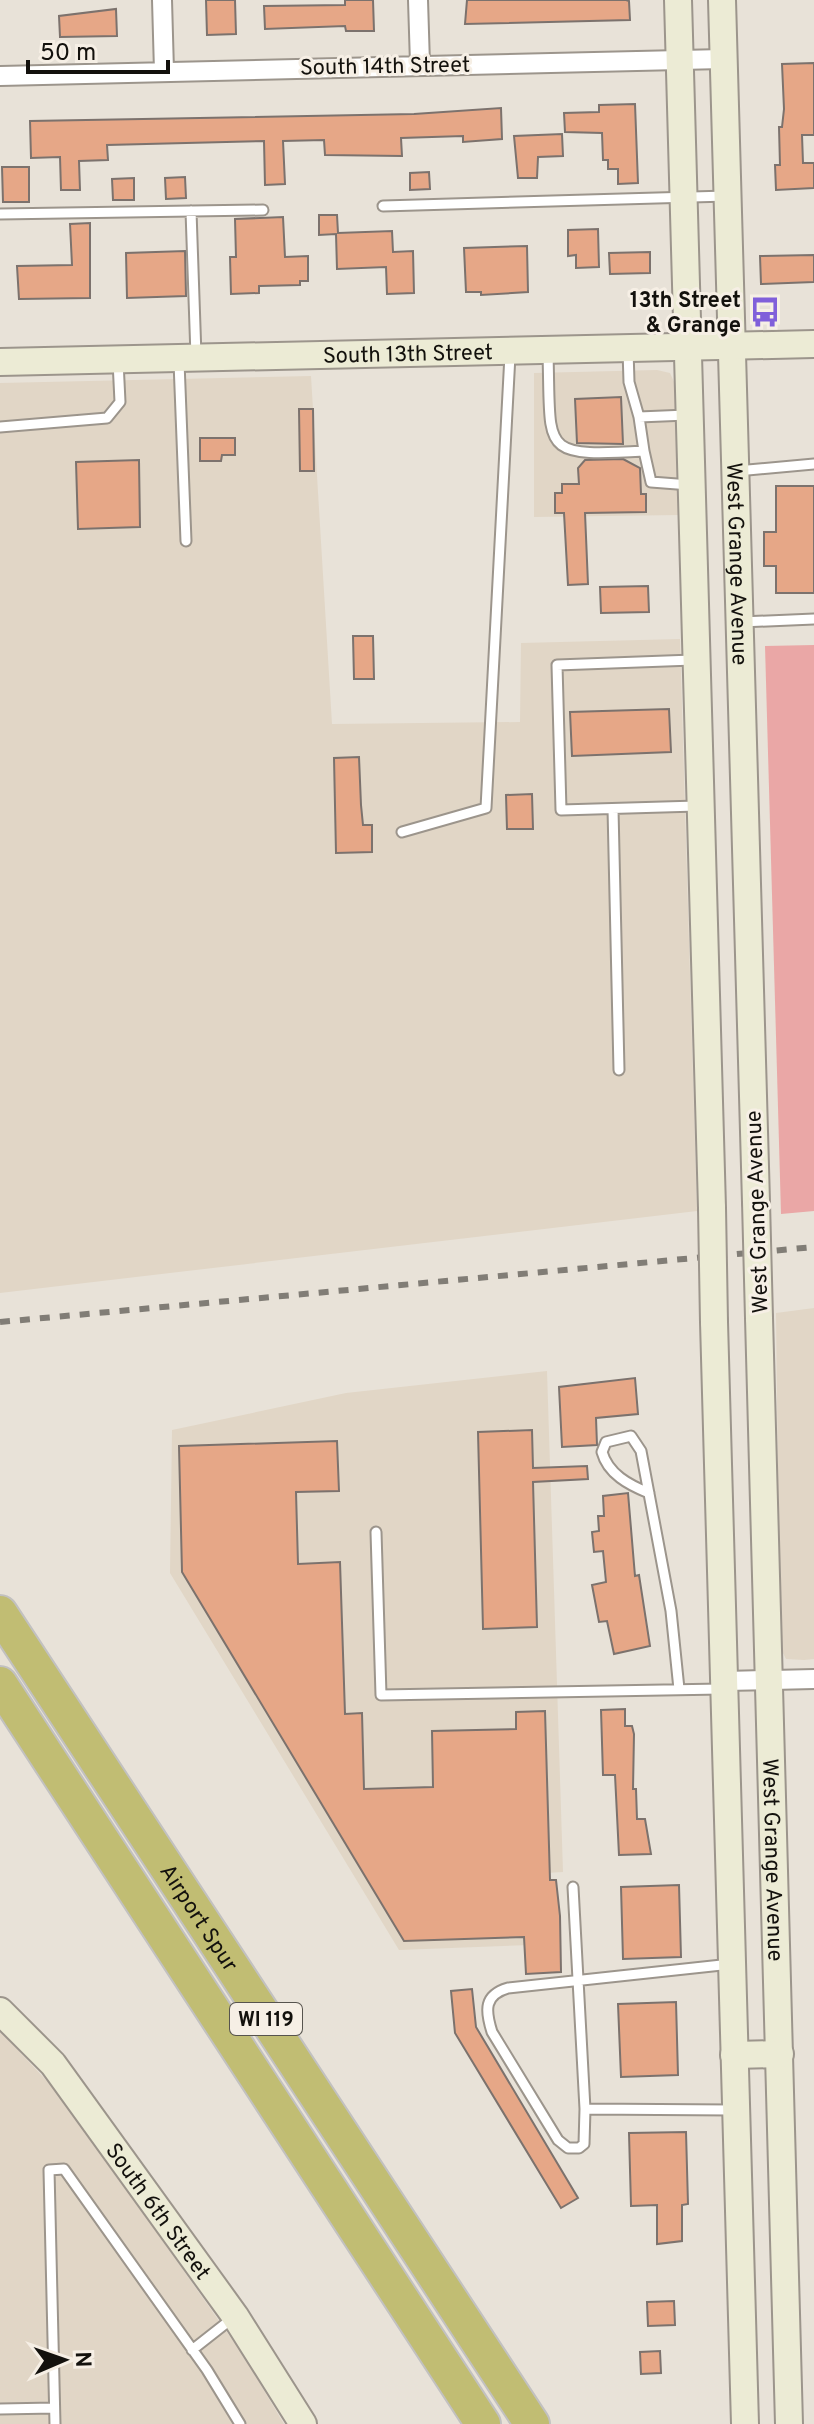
<svg xmlns="http://www.w3.org/2000/svg" width="814" height="2424" viewBox="0 0 814 2424" font-family="Overpass,sans-serif">
<style>
.built{fill:#e1d6c6}
.green{fill:#eaa7a6}
.building{fill:#e6a787;stroke:#7c726d;stroke-width:2}
.lines{fill:none;stroke-linecap:round;stroke-linejoin:round}
.lane-casing{stroke:#9c958c;stroke-width:13}
.street-casing{stroke:#9c958c;stroke-width:22}
.secondary-casing{stroke:#9c958c;stroke-width:30}
.highway-casing{stroke:#c2c1c0;stroke-width:38}
.lane{stroke:#fff;stroke-width:9}
.street{stroke:#fff;stroke-width:18}
.secondary{stroke:#ecebd5;stroke-width:26}
.highway{stroke:#c1bd73;stroke-width:34}
.rail{stroke:#817d76;stroke-width:6;stroke-dasharray:10 10;stroke-linecap:butt}
.secondary-bridge-casing{stroke:#9c958c;stroke-width:30;stroke-linecap:butt}
.secondary-bridge{stroke:#ecebd5;stroke-width:26}
.labels{text-anchor:middle;stroke-width:6;stroke-linejoin:round;paint-order:stroke}
.shield{fill:#f6efe5;stroke:#57544e;stroke-width:2}
.shield-label{font-size:20px;font-weight:bold;fill:#13110d}
.street-label{font-size:22px;fill:#13110d;stroke:#f6efe5}
.poi-label{font-size:22px;font-weight:bold;fill:#13110d;stroke:#f6efe5;text-anchor:end}
</style>
<rect width="100%" height="100%" fill="#e8e2d8"/>
<!-- built -->
<path class="built" d="M657 370 670 373 675 384 680 515 534 517V373Z
M311 376 332 724 520 722 521 643 680 639 697 1211 0 1293V383Z
M814 1308V1659L804 1660 786 1659 780 1647 776 1313Z
M547 1371 563 1872 528 1874 531 1945 399 1950 170 1573 172 1430 346 1393Z
M0 2031 60 2095 243 2355 284 2424H0Z"/>
<!-- green -->
<path class="green" d="M814 645V1211L781 1214 765 646Z"/>
<!-- building -->
<path class="building" d="M206 0H235L236 34 207 35Z
M345 0H373L374 31H346L345 26 265 29 264 6 345 5Z
M467 0H626L629 1 630 20 465 24Z
M116 9 117 36 60 37 59 16Z
M814 63V135H802L803 163H814V188L776 190 775 165H780L779 127H782L784 109 782 64Z
M635 104 638 183 618 184V169H608V160H603L602 133 565 132 564 113 599 112V105Z
M501 108 502 139 463 142V136L401 138 402 156 325 155 324 140 283 141 285 184 265 185 264 141 107 145 108 160 79 161 80 190H61L60 157 31 158 30 121 414 114Z
M562 134 563 156 538 157 537 178H518L514 136Z
M2 167H29V202H3Z
M429 172 430 189 410 190V173Z
M185 177 186 198 166 199 165 178Z
M134 178V200H113L112 179Z
M319 215H337L338 233 392 231 393 252 413 251 414 293 387 294 386 267 337 269 336 234 319 235Z
M283 217 285 257 308 256V281H300V285L259 286V293L231 294 230 257H236L235 219Z
M90 223V298L19 299 17 266 72 265 70 224Z
M598 229 599 267 576 268V255L568 256V230Z
M527 246 528 292 481 295V292H466L464 248Z
M185 251 186 296 127 298 126 253Z
M650 252V273L610 274 609 253Z
M814 255V282L761 284 760 256Z
M621 397 623 444 577 443 575 399Z
M299 409H313L314 471H300Z
M200 438H235V455H222L221 461H200Z
M623 459 640 468 641 494H646V512L585 513 588 584 568 585 564 513H555V493H562V484H579L578 468 585 460Z
M139 460 140 527 78 529 76 462Z
M776 486H814V593H776V566H764V532H776Z
M648 586 649 612 601 613 600 587Z
M353 636H373L374 679H354Z
M669 709 671 752 572 756 570 712Z
M359 757 361 805 363 825H372V852L336 853 334 758Z
M532 794 533 829H507L506 795Z
M635 1378 638 1414 596 1418 597 1445 562 1447 559 1387Z
M532 1430 533 1468 587 1466 588 1479 533 1482 537 1627 483 1629 478 1432Z
M337 1441 339 1491 296 1492 298 1564 340 1562 345 1714 362 1713 364 1789 433 1787 432 1731 516 1729V1712L545 1711 550 1880H556L560 1916 561 1972 526 1974 524 1937 404 1941 182 1572 179 1446Z
M628 1493 635 1576 639 1575 650 1646 614 1654 607 1621 599 1622 592 1585 606 1582 603 1551 594 1552 592 1532 599 1531 598 1516H604L603 1496Z
M625 1709V1726H632L634 1734 633 1789H636L637 1819H645L651 1854 619 1855 615 1775H603L601 1710Z
M679 1885 681 1957 623 1959 621 1887Z
M472 1989 476 2027 578 2198 561 2208 455 2033 451 1991Z
M676 2002 678 2075 621 2077 618 2004Z
M686 2132 688 2204 682 2205V2241L657 2244V2205L631 2206 629 2133Z
M674 2301 675 2325 648 2326 647 2302Z
M660 2351 661 2373 641 2374 640 2352Z"/>
<g class="lines">
<!-- lane casing -->
<g class="lane-casing">
<path id="lane" d="M383 206 727 196
M191 211 196 356
M0 214 263 210
M628 350 629 382 639 417
M548 354C551 452 539 457 644 451L651 482 690 485
M179 362 186 541
M0 427 107 418 120 402 118 361
M644 451 639 417 687 415
M737 471 814 464
M741 622 814 619
M693 660 557 665 561 810 697 806
M613 809 619 1070
M402 832 486 808 510 355
M649 1493C629 1485 608 1474 602 1452L606 1442 631 1436 641 1451 671 1611 679 1689
M376 1532 381 1695 721 1689
M573 1887 585 2109
M731 1964 508 1988C484 1995 485 2010 492 2032L558 2140 568 2148H579L584 2144 585 2109 732 2110
M192 2350 234 2317
M0 2409 54 2408
M55 2424 49 2170 64 2169 207 2370 240 2424"/>
</g>
<!-- street casing -->
<g class="street-casing">
<path id="street" d="M162 0 164 71
M418 0 420 64
M0 76 723 59
M725 1681 814 1679"/>
</g>
<!-- secondary casing -->
<g class="secondary-casing">
<g id="secondary">
<path d="M678 0 712 1208"/>
<path id="s1" d="M722 0 756 1202"/>
<path id="s2" d="M0 362 814 344"/>
<path id="s3" d="M759 1318 789 2424"/>
<path d="M714 1322 745 2424"/>
<path id="s4" d="M0 2011 53 2064 235 2316 303 2424"/>
<path d="M734 2055 780 2054"/>
</g>
</g>
<!-- highway casing -->
<g class="highway-casing">
<g id="highway">
<path id="s5" d="M0 1613 532 2424"/>
<path d="M0 1684 483 2424"/>
</g>
</g>
<!-- lane -->
<use href="#lane" class="lane"/>
<!-- street -->
<use href="#street" class="street"/>
<!-- secondary -->
<use href="#secondary" class="secondary"/>
<!-- highway -->
<use href="#highway" class="highway"/>
<!-- rail -->
<path class="rail" d="M0 1322 814 1247"/>
<!-- secondary-bridge casing -->
<g class="secondary-bridge-casing">
<path id="secondary-bridge" d="M756 1202 759 1318
M712 1208 714 1322"/>
</g>
<!-- secondary-bridge -->
<use href="#secondary-bridge" class="secondary-bridge"/>
</g>
<!-- icons -->
<defs>
<g id="bus-bare" transform="scale(2.4)"><path d="M-5-6H5V4H4V6H2V4H-2V6H-4V4H-5ZM-3.5-4V0h7V-4ZM-3.5 1.2v1.5H-2V1.2ZM2 1.2v1.5H3.5V1.2Z" fill="#805fda" stroke="#f6efe5" stroke-width="2.5" paint-order="stroke"/></g>
</defs>
<g fill-rule="evenodd">
<use href="#bus-bare" x="765" y="312"/>
</g>
<g class="labels">
<!-- shield labels -->
<rect class="shield" x="230" y="2003" width="72" height="32" rx="6"/>
<g class="shield-label">
<text x="266" y="2026">WI 119</text>
</g>
<!-- street labels -->
<g class="street-label">
<text transform="translate(385 65) rotate(-1)" y="8">South 14th Street</text>
<text dy="8" stroke="none"><textPath href="#s2" startOffset="408">South 13th Street</textPath></text>
<text dy="8" stroke="none"><textPath href="#s1" startOffset="564">West Grange Avenue</textPath></text>
<text transform="translate(756 1212) rotate(-92)" y="8">West Grange Avenue</text>
<text dy="8" stroke="none"><textPath href="#s3" startOffset="542">West Grange Avenue</textPath></text>
<text dy="8" stroke="none"><textPath href="#s5" startOffset="364">Airport Spur</textPath></text>
<text dy="8" stroke="none"><textPath href="#s4" startOffset="256">South 6th Street</textPath></text>
</g>
<!-- poi labels -->
<g class="poi-label">
<text x="741" y="307">13th Street<tspan x="741" dy="25">&amp; Grange</tspan></text>
</g>
</g>
<!-- north arrow -->
<g transform="translate(64 2360) rotate(88)" stroke="#f6efe5" stroke-width="6" paint-order="stroke">
<path d="M0-6L14 30L0 20L-14 30Z" fill="#13110d"/>
<text y="-12" font-size="22" font-weight="bold" text-anchor="middle" fill="#13110d">N</text>
</g>
<!-- scale -->
<path d="M28 60v12h140v-12" fill="none" stroke="#13110d" stroke-width="4"/>
<text x="40" y="60" font-size="24" fill="#13110d" stroke="#f6efe5" stroke-width="6" paint-order="stroke">50 m</text>
</svg>
